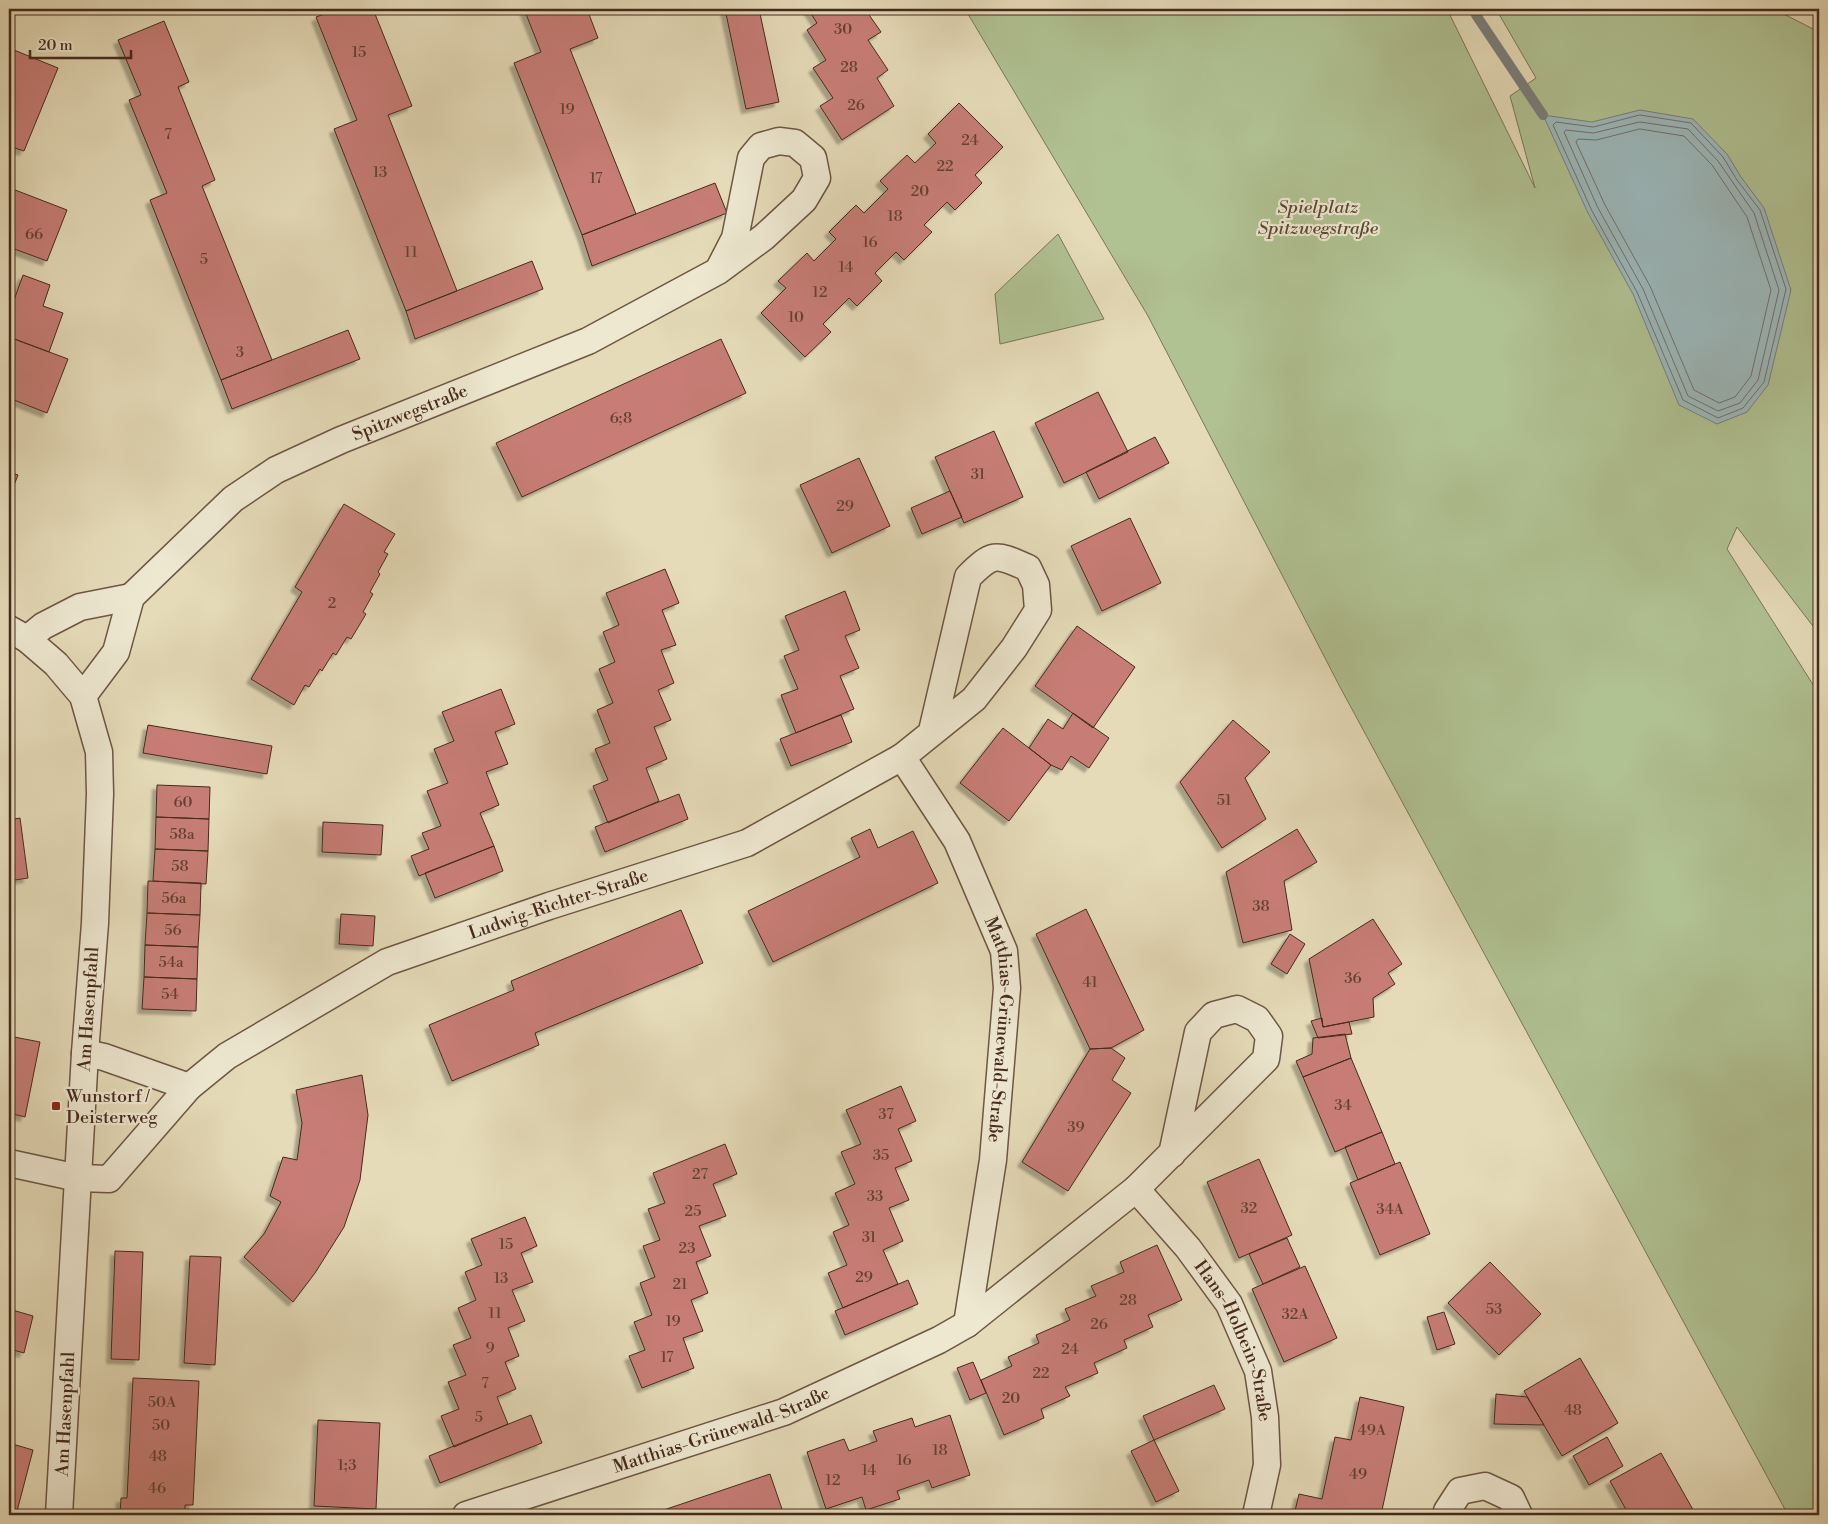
<svg xmlns="http://www.w3.org/2000/svg" width="1828" height="1524" viewBox="0 0 1828 1524" font-family="'Libre Bodoni',serif">
<style>
.green{fill:#b0c192;stroke:#7b7658}
.water{fill:#9cb8bb;stroke:#7a7f7c}
.lines{fill:none;stroke-linecap:round;stroke-linejoin:round}
.shore{stroke:#71716c;stroke-width:1}
.stream{stroke:#7a7f7c;stroke-width:10}
.building{fill:#c77d76;stroke:#462a1e;filter:url(#shadow)}
.street-casing{stroke:#6e5644;stroke-width:29}
.street{stroke:#eee8d1;stroke-width:26}
.poi-dot{fill:#8f2418;stroke:#eee8d1;stroke-width:2}
.labels{text-anchor:middle;stroke-width:4.5;stroke-linejoin:round;paint-order:stroke}
.number-label{font-size:15px;fill:#663f34}
.park-label{font-size:18px;font-style:italic;fill:#5b4835;stroke:#eee8d1}
.street-label{font-size:18px;fill:#462a1e;stroke:#eee8d1}
.poi-label{font-size:18px;fill:#462a1e;stroke:#eee8d1;text-anchor:start}
</style>
<defs>
<filter id="shadow"><feDropShadow dx="-4.5" dy="4.5" stdDeviation="1" flood-color="#0004"/></filter>
</defs>
<rect width="100%" height="100%" fill="#e5dbb8"/>
<filter id="stains"><feTurbulence type="fractalNoise" baseFrequency=".004" numOctaves="4"/><feColorMatrix values="0 0 0 0 .2 0 0 0 0 .09 0 0 0 0 .02 0 0 0 .5 -.17"/></filter>
<radialGradient id="worn" r=".72"><stop offset=".6" stop-color="#630" stop-opacity="0"/><stop offset="1" stop-color="#630" stop-opacity=".3"/></radialGradient>
<!-- green -->
<path class="green" d="M965 9H1447L1535 188 1510 96 1536 78 1496 9H1774L1819 32V634L1737 527 1727 549 1819 694V1515H1788L1340 687 1148 316Z
M1058 234 1104 319 1000 344 995 294Z"/>
<!-- water -->
<path class="water" d="M1640 110 1693 119 1727 154 1741 177 1764 208 1791 290 1768 385 1747 412 1717 424 1679 405 1633 294 1588 213 1543 115 1592 122Z"/>
<g class="lines">
<!-- shore -->
<path class="shore" d="M1640 115 1691 123 1723 157 1737 180 1760 210 1786 289 1764 382 1743 408 1718 418 1683 400 1637 292 1592 211 1553 125 1556 122 1593 127Z
M1640 122 1688 129 1718 161 1754 213 1779 290 1758 380 1740 403 1718 411 1688 396 1643 289 1598 208 1564 132 1566 130 1593 133Z
M1640 129 1684 136 1712 165 1747 217 1771 290 1751 376 1735 397 1719 403 1694 390 1650 286 1605 205 1576 142 1578 139 1596 140Z"/>
<!-- stream -->
<path class="stream" d="M1474 9 1476 15 1543 115"/>
</g>
<!-- building -->
<path class="building" d="M338 9H373L412 106 388 115 457 291 406 311 334 129 357 120 316 17Z
M524 9H587L598 38 570 49 636 214 582 235 514 63 541 52Z
M725 9H759L779 102 746 109Z
M808 9H865L881 32 868 40 888 70 877 78 894 106 842 140 820 106 833 98 813 68 826 60 807 30 817 23Z
M164 21 189 82 178 87 215 180 202 186 272 360 221 380 150 200 167 193 129 100 141 95 118 40Z
M9 48 58 68 24 151 9 146Z
M959 103 1003 147 975 175 982 183 955 210 947 202 924 225 932 232 904 260 896 252 875 273 882 281 857 306 849 298 823 324 831 332 805 357 761 313 786 288 778 281 807 253 814 261 836 239 829 232 856 205 864 213 888 189 880 181 907 155 915 163 936 143 928 134Z
M715 183 727 213 592 266 582 235Z
M10 188 67 210 47 261 9 247Z
M532 261 543 289 415 339 406 311Z
M23 275 50 285 43 306 63 313 49 352 9 337V314Z
M348 330 360 359 232 409 221 380Z
M9 337 68 359 47 413 9 398Z
M721 339 746 393 522 497 496 443Z
M1098 392 1128 452 1064 483 1035 423Z
M994 431 1023 497 964 523 935 457Z
M1155 437 1169 463 1099 499 1086 472Z
M859 458 890 526 832 553 800 485Z
M9 472 18 475 9 498Z
M950 491 962 517 922 534 911 508Z
M344 504 395 534 384 552 388 554 378 572 380 574 370 592 373 594 363 612 366 614 351 639 347 637 336 655 333 653 322 671 320 669 309 687 305 685 294 705 251 679 302 592 295 587Z
M1130 518 1161 583 1102 611 1071 546Z
M665 569 679 603 662 610 676 645 661 650 674 683 658 690 671 720 654 727 667 759 646 768 659 801 608 823 593 786 608 780 595 749 610 743 597 710 613 703 599 669 615 662 603 632 619 625 606 593Z
M845 591 860 630 845 636 859 668 840 676 854 709 796 733 781 695 798 689 784 656 799 650 785 616Z
M1077 626 1135 667 1093 728 1035 686Z
M501 689 515 724 495 732 508 764 486 772 499 805 480 813 494 846 419 876 411 856 429 849 422 833 441 826 427 791 448 783 434 749 454 741 442 712Z
M1073 713 1109 738 1089 768 1071 756 1062 770 1051 765 1029 748 1048 719 1063 729Z
M841 715 852 742 791 766 780 739Z
M1233 720 1270 752 1245 778 1266 819 1222 848 1180 782Z
M148 725 272 746 267 774 143 753Z
M1003 728 1051 765 1009 821 960 783Z
M157 785 210 787 209 819 156 817Z
M679 794 688 819 605 852 595 827Z
M156 817 209 819 208 851 155 849Z
M20 818 28 878 9 881V820Z
M323 822 383 825 381 855 322 852Z
M870 829 878 848 913 831 938 883 773 962 748 911 860 857 851 838Z
M1297 829 1317 862 1284 881 1292 930 1243 943 1226 872Z
M494 846 503 871 435 898 425 873Z
M155 849 208 851 206 884 153 881Z
M148 881 201 883 200 915 147 913Z
M1086 909 1144 1030 1111 1048 1090 1049 1036 934Z
M681 910 703 963 535 1033 539 1045 452 1081 429 1025 514 990 511 981Z
M147 913 200 915 198 947 145 945Z
M341 914 375 916 373 946 339 944Z
M1373 919 1402 964 1388 973 1395 984 1373 998 1374 1017 1323 1027 1309 959Z
M1290 934 1305 944 1287 974 1271 964Z
M145 945 198 947 197 979 144 977Z
M144 977 197 979 196 1011 142 1009Z
M1322 1018 1323 1027 1349 1022 1352 1034 1318 1038 1311 1021Z
M1345 1034 1351 1058 1303 1077 1296 1061 1312 1054 1313 1038Z
M9 1036 40 1042 25 1117 9 1113Z
M1111 1048 1125 1058 1112 1080 1131 1093 1068 1191 1022 1162 1090 1049Z
M1351 1058 1382 1132 1335 1152 1303 1077Z
M362 1075 368 1115 360 1180 344 1227 315 1273 293 1302 244 1257 264 1234 281 1202 270 1196 283 1157 297 1160 302 1123 296 1090Z
M901 1086 916 1121 898 1129 912 1161 895 1168 909 1200 889 1208 903 1241 883 1250 898 1284 843 1308 828 1273 847 1265 833 1232 849 1225 835 1193 855 1184 841 1152 861 1144 846 1110Z
M1382 1132 1395 1164 1358 1180 1345 1147Z
M725 1144 737 1174 713 1184 726 1216 699 1226 711 1256 696 1262 708 1293 691 1300 703 1331 683 1338 694 1368 642 1388 629 1356 645 1350 634 1322 652 1315 640 1283 655 1277 643 1246 660 1240 648 1209 665 1203 653 1173Z
M1259 1159 1292 1235 1239 1258 1207 1182Z
M1400 1162 1430 1234 1380 1255 1350 1183Z
M525 1217 537 1246 521 1253 533 1282 512 1290 525 1321 508 1328 519 1356 505 1362 516 1389 497 1397 508 1424 454 1447 441 1416 459 1409 448 1382 466 1375 453 1345 471 1338 458 1308 476 1300 465 1272 482 1265 471 1239Z
M1287 1238 1300 1267 1263 1284 1249 1254Z
M1157 1245 1182 1300 1148 1315 1153 1327 1124 1340 1127 1348 1094 1363 1098 1373 1065 1387 1070 1396 1041 1409 1044 1418 1004 1435 981 1380 1012 1366 1008 1357 1039 1343 1036 1335 1070 1320 1065 1309 1096 1296 1091 1286 1124 1272 1120 1262Z
M115 1251 143 1252 139 1360 111 1359Z
M190 1256 221 1257 215 1365 184 1363Z
M1490 1262 1541 1314 1499 1355 1448 1303Z
M1305 1266 1337 1338 1284 1362 1252 1289Z
M908 1280 918 1304 845 1335 835 1311Z
M9 1309 33 1316 24 1353 10 1349 9 1356Z
M1444 1312 1455 1344 1437 1350 1427 1317Z
M1580 1358 1618 1423 1562 1456 1524 1391Z
M973 1362 986 1393 970 1400 957 1368Z
M133 1378 199 1381 193 1505H185V1515H120L121 1498H127Z
M1214 1385 1225 1409 1154 1440 1143 1416Z
M1496 1394 1527 1397 1544 1425 1494 1424Z
M1360 1397 1404 1407 1381 1515 1356 1510 1355 1515H1294L1299 1494 1322 1499 1335 1437 1351 1440Z
M531 1415 542 1443 440 1483 429 1456Z
M950 1415 970 1475 932 1488 929 1480 897 1491 900 1499 866 1510 862 1497 826 1509 807 1452 844 1439 849 1451 877 1441 873 1431 912 1418 915 1427Z
M318 1420 380 1423 376 1509 314 1506Z
M1607 1437 1623 1466 1589 1485 1573 1456Z
M1154 1440 1179 1491 1156 1502 1131 1451Z
M9 1443 33 1450 16 1515 9 1513Z
M1661 1453 1696 1515H1629L1610 1481Z
M770 1474 784 1515H649Z"/>
<g class="lines">
<!-- street casing -->
<g class="street-casing">
<g id="street">
<path d="M9 629 27 639 56 664 83 696 99 752 100 794 95 923 85 1053 59 1515"/>
<path d="M27 639 43 626 80 607 131 597"/>
<path id="s1" d="M83 696 116 652 131 597 233 499 276 470 341 440 588 341 718 271 764 237 804 200 817 178 813 158 795 143 779 141 761 146 751 158 735 238 718 271"/>
<path id="s2" d="M902 757 957 841 1004 951 1007 988 993 1160 967 1324"/>
<path d="M85 1053 104 1057 189 1087"/>
<path id="s3" d="M9 1163 78 1178 109 1179 189 1087 227 1056 387 962 549 906 747 843 902 757 974 699 1014 648 1038 610 1036 585 1028 568C996 554 994 551 968 577L932 731"/>
<path id="s4" d="M1136 1189 1188 1248 1229 1304 1258 1371 1265 1417 1267 1465 1256 1515"/>
<path id="s5" d="M466 1515 784 1412 939 1340 967 1324 1136 1189 1266 1059 1269 1036 1257 1019 1237 1009 1214 1015 1198 1032 1172 1154"/>
<path d="M1446 1515 1447 1511 1460 1491 1485 1486 1511 1498 1519 1515"/>
</g>
</g>
<!-- street -->
<use href="#street" class="street"/>
</g>
<!-- markers -->
<rect class="poi-dot" x="51" y="1101" width="10" height="10" rx="2.5"/>
<g class="labels">
<!-- number labels -->
<g class="number-label">
<text x="843" y="34">30</text>
<text x="359" y="57">15</text>
<text x="849" y="72">28</text>
<text x="856" y="110">26</text>
<text x="567" y="114">19</text>
<text x="168" y="139">7</text>
<text x="970" y="145">24</text>
<text x="945" y="171">22</text>
<text x="380" y="177">13</text>
<text x="596" y="183">17</text>
<text x="920" y="196">20</text>
<text x="895" y="221">18</text>
<text x="34" y="239">66</text>
<text x="870" y="247">16</text>
<text x="411" y="257">11</text>
<text x="204" y="264">5</text>
<text x="846" y="272">14</text>
<text x="820" y="297">12</text>
<text x="796" y="322">10</text>
<text x="240" y="357">3</text>
<text x="621" y="423">6;8</text>
<text x="978" y="479">31</text>
<text x="845" y="511">29</text>
<text x="332" y="608">2</text>
<text x="1224" y="805">51</text>
<text x="183" y="807">60</text>
<text x="182" y="839">58a</text>
<text x="180" y="871">58</text>
<text x="174" y="903">56a</text>
<text x="1261" y="911">38</text>
<text x="173" y="935">56</text>
<text x="171" y="967">54a</text>
<text x="1353" y="983">36</text>
<text x="1090" y="987">41</text>
<text x="170" y="999">54</text>
<text x="1343" y="1110">34</text>
<text x="886" y="1119">37</text>
<text x="1076" y="1132">39</text>
<text x="881" y="1160">35</text>
<text x="700" y="1179">27</text>
<text x="875" y="1201">33</text>
<text x="1249" y="1213">32</text>
<text x="1390" y="1214">34A</text>
<text x="693" y="1216">25</text>
<text x="869" y="1242">31</text>
<text x="506" y="1249">15</text>
<text x="687" y="1253">23</text>
<text x="864" y="1282">29</text>
<text x="501" y="1283">13</text>
<text x="680" y="1289">21</text>
<text x="1128" y="1305">28</text>
<text x="1494" y="1314">53</text>
<text x="495" y="1318">11</text>
<text x="1295" y="1319">32A</text>
<text x="673" y="1326">19</text>
<text x="1099" y="1329">26</text>
<text x="490" y="1353">9</text>
<text x="1070" y="1354">24</text>
<text x="667" y="1362">17</text>
<text x="1041" y="1378">22</text>
<text x="485" y="1388">7</text>
<text x="1011" y="1403">20</text>
<text x="162" y="1407">50A</text>
<text x="1573" y="1415">48</text>
<text x="479" y="1422">5</text>
<text x="161" y="1430">50</text>
<text x="1372" y="1435">49A</text>
<text x="940" y="1455">18</text>
<text x="158" y="1461">48</text>
<text x="904" y="1465">16</text>
<text x="347" y="1470">1;3</text>
<text x="869" y="1475">14</text>
<text x="1358" y="1479">49</text>
<text x="833" y="1485">12</text>
<text x="157" y="1493">46</text>
</g>
<!-- park labels -->
<g class="park-label">
<text x="1318" y="213">Spielplatz<tspan x="1318" dy="21">Spitzwegstraße</tspan></text>
</g>
<!-- street labels -->
<g class="street-label">
<text dy="6" stroke="none"><textPath href="#s1" startOffset="451">Spitzwegstraße</textPath></text>
<text dy="6" stroke="none"><textPath href="#s3" startOffset="639">Ludwig-Richter-Straße</textPath></text>
<text transform="translate(88 1009) rotate(-86)" y="6">Am Hasenpfahl</text>
<text dy="6" stroke="none"><textPath href="#s2" startOffset="298">Matthias-Grünewald-Straße</textPath></text>
<text dy="6" stroke="none"><textPath href="#s4" startOffset="184">Hans-Holbein-Straße</textPath></text>
<text transform="translate(65 1414) rotate(-87)" y="6">Am Hasenpfahl</text>
<text dy="6" stroke="none"><textPath href="#s5" startOffset="269">Matthias-Grünewald-Straße</textPath></text>
</g>
<!-- poi labels -->
<g class="poi-label">
<text x="66" y="1102">Wunstorf /<tspan x="66" dy="21">Deisterweg</tspan></text>
</g>
</g>
<!-- margin -->
<rect width="1828" height="1524" fill="none" stroke="#e5dbb8" stroke-width="30"/>
<rect x="10" y="10" width="1808" height="1504" fill="none" stroke="#462a1e" stroke-width="2.5"/>
<rect x="15" y="15" width="1798" height="1494" fill="none" stroke="#462a1e"/>
<!-- scale -->
<path d="M30 50v8h101v-8" fill="none" stroke="#462a1e" stroke-width="2.5"/>
<text x="38" y="50" font-size="15" fill="#462a1e" stroke="#eee8d1" stroke-width="4" paint-order="stroke">20 m</text>
<rect width="100%" height="100%" filter="url(#stains)"/>
<rect width="100%" height="100%" fill="url(#worn)"/>
</svg>
